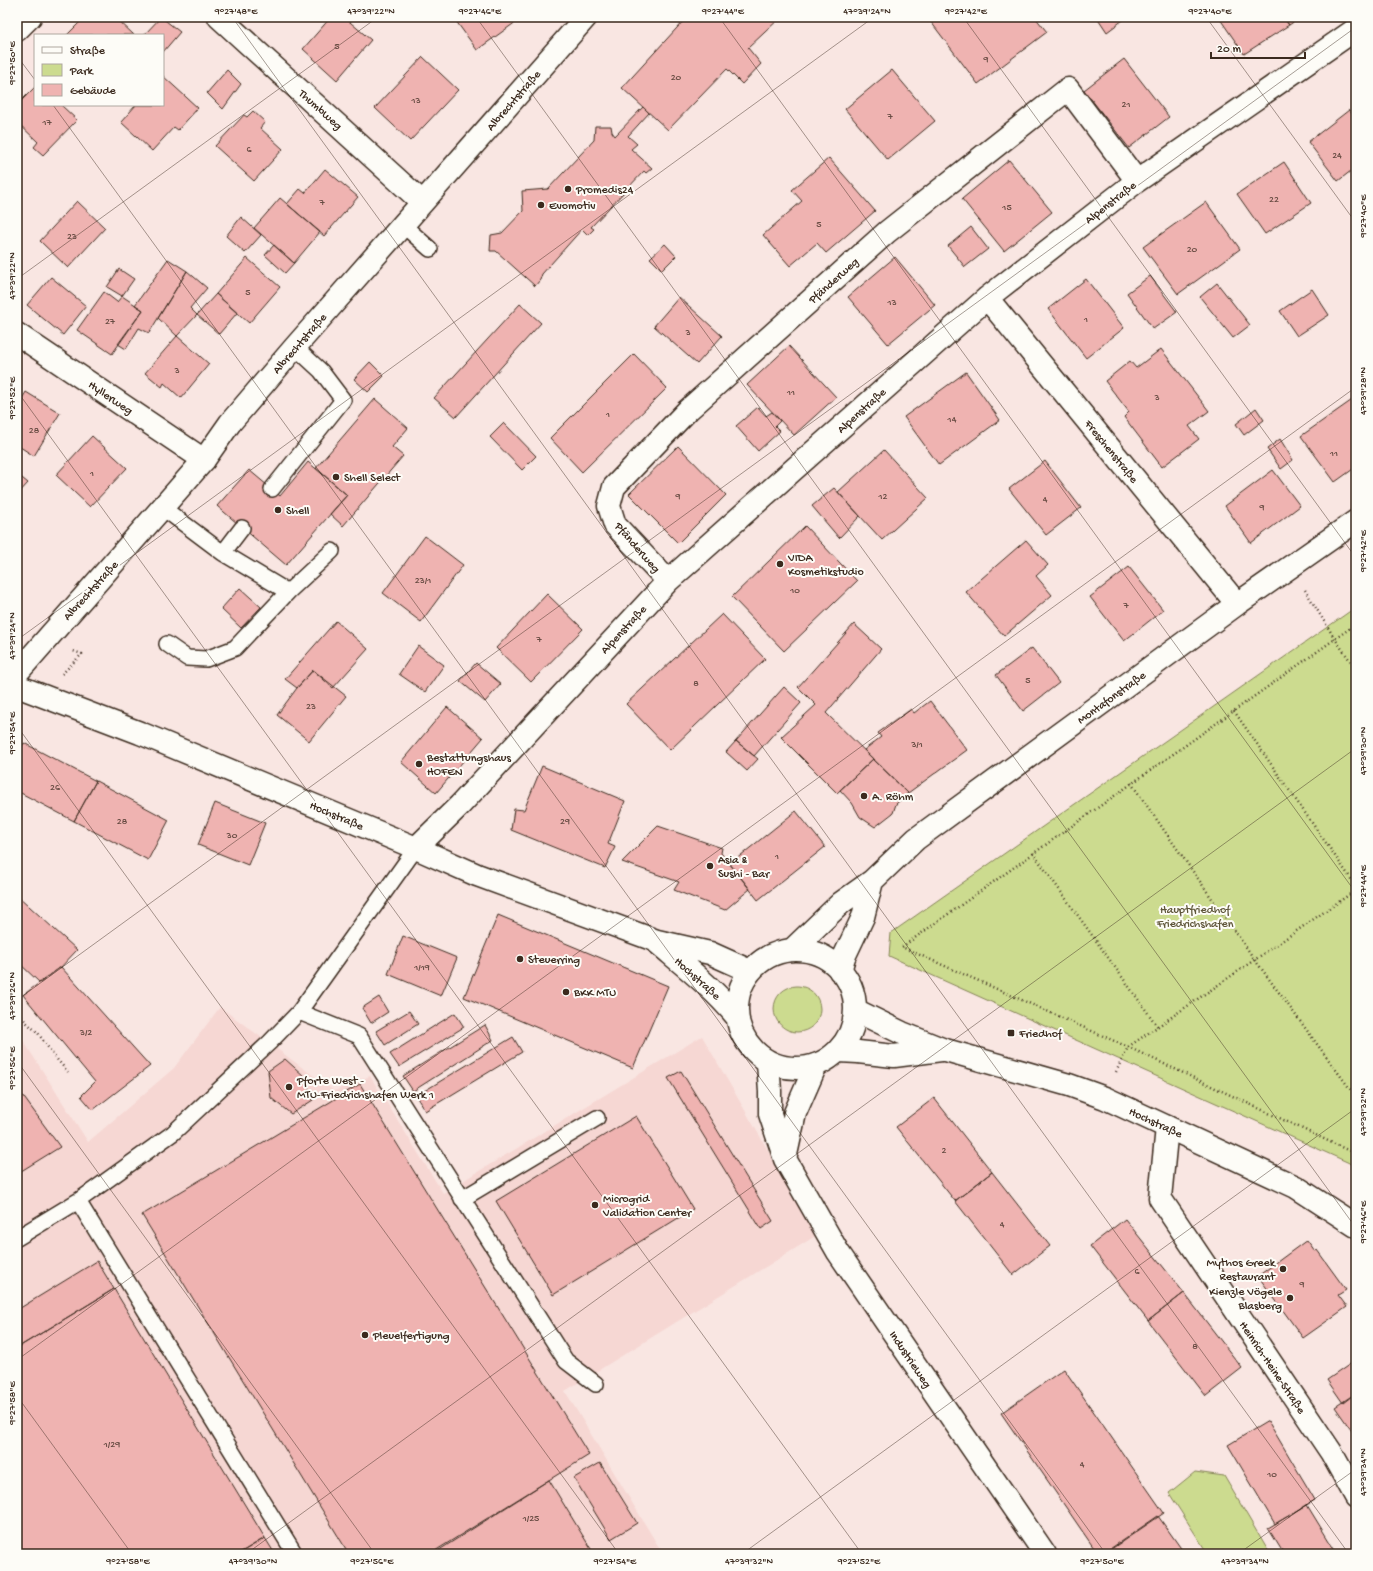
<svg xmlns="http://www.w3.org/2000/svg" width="1373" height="1571" viewBox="0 0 1373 1571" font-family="'Gochi Hand',sans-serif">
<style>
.built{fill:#f6d7d3}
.green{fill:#ccdb8f;stroke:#848256}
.building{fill:#efb3b1;stroke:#3b2a1e}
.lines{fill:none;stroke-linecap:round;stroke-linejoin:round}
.lane-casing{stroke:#3b2a1e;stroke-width:18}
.street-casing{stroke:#3b2a1e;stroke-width:25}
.secondary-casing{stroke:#3b2a1e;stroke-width:25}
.path{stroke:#3b2a1e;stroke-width:2.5;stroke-dasharray:1 3;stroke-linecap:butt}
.lane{stroke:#fdfcf7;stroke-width:15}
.street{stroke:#fdfcf7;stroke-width:22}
.secondary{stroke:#fdfcf7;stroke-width:22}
.ticks{fill:none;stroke:#3b2a1e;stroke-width:1;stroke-opacity:0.45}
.poi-dot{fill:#3b2a1e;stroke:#fdfcf7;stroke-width:1.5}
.labels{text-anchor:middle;stroke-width:4;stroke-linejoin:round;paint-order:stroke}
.number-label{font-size:10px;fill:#684c43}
.street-label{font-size:12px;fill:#3b2a1e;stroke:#fdfcf7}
.poi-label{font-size:12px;fill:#3b2a1e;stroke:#fdfcf7;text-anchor:start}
.park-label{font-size:12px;fill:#5f563a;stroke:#fdfcf7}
.neatline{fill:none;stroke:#3b2a1e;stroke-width:1.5}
.ticks-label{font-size:10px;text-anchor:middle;fill:#3b2a1e}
</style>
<rect width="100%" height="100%" fill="#f9e6e2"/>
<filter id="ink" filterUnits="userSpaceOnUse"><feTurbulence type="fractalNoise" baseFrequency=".025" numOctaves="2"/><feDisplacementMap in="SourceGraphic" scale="8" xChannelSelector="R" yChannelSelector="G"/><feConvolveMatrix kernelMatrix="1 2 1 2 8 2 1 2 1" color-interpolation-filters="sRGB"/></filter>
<g filter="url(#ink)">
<!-- built -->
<path class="built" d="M220 1007 334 1091 370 1076 443 1193 702 1036 817 1235 565 1391 663 1554H17V1031L88 1142 174 1068Z"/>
<!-- green -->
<path class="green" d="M1356 607V1166L889 956 891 933Z
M774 1009a23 23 0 1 1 46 0a23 23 0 1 1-46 0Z
M1195 1472 1224 1476 1270 1554H1208L1169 1493Z"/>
<!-- building -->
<path class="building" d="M85 17H106L108 19 111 17H115L134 35H67Z
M161 17 180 32 163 52V35H144Z
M331 17H344L371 40 337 80 303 49Z
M453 17H518L520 19 477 50Z
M687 17H781L748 48 761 64 742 84 727 69 668 130 622 88Z
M937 17H1035L1047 32 978 84 931 22Z
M1097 17H1127L1107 32Z
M1223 17H1283L1289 25 1244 54 1220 19Z
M1283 17H1301L1289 25Z
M423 57 458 90 410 141 375 108Z
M1124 59 1169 117 1129 148 1084 90Z
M227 70 241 84 223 109 207 93Z
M892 70 935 121 888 160 845 109Z
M163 76 198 108 178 130 174 127 152 151 121 122 136 105H163Z
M35 87V105H61L77 120 43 155 34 147 38 142 17 122V105Z
M643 107 649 113 628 136 637 144 631 149 652 168 646 173 644 171 591 227 594 229 588 235 582 229 542 274 540 280 535 286 496 251H490L491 235 502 233 523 211 522 191 548 189 594 140 595 126H611L612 132 615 136Z
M1349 110 1356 119V167L1338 181 1308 142Z
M253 111 265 122 260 128 283 149 254 181 215 146 244 115 247 117Z
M829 158 875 211 826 253 817 243 790 266 763 235 802 201 792 190Z
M1009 160 1052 212 1004 251 962 199Z
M1284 162 1311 203 1265 234 1237 194Z
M325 169 358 197 324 236 287 204 300 189 305 193Z
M280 198 320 232 294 263 254 228Z
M77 201 105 228 68 268 40 241Z
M1206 202 1240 249 1178 294 1143 247Z
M241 217 261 235 245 253 226 236Z
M971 227 988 249 965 267 948 246Z
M665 244 676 256 662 270 650 258Z
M274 245 294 263 285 273 265 255Z
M895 257 935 305 888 344 848 297Z
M247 258 280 287 249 323 216 294Z
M168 259 187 271 149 333 139 328 126 349 118 344 143 310 135 305Z
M119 269 134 279 122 296 107 287Z
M187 271 207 288 190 308 197 315 177 336 158 318Z
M1150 276 1177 312 1153 329 1127 293Z
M51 277 86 306 63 335 27 305Z
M1086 279 1124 328 1086 358 1048 309Z
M1217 283 1250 325 1233 338 1200 297Z
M1312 289 1329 315 1297 336 1280 311Z
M104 292 117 302 122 296 143 310 112 354 77 330Z
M216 294 237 313 219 334 197 315Z
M679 297 722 336 697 364 654 326Z
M520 304 541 323 456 417 434 398Z
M177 336 209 364 181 398 164 383 162 387 145 373Z
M789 346 836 397 794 435 747 385Z
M1161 349 1209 411 1189 426 1199 439 1162 467 1124 417 1129 412 1105 381 1130 361 1136 368Z
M634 354 667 388 582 472 550 438Z
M370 362 384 376 368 392 354 379Z
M966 372 1000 420 939 465 904 417Z
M26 392 60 413 34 456 17 445V407Z
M1355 398 1356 400V467L1335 482 1301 436Z
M375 399 408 428 392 447 403 456 343 526 330 514 347 495 316 468Z
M758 407 766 416 772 412 780 421 775 426 780 431 758 451 736 426Z
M1256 408 1264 420 1244 435 1236 424Z
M504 423 536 456 522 470 490 437Z
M92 436 127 468 90 507 56 475Z
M1280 439 1293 460 1281 469 1267 449Z
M678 446 726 495 678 543 629 494Z
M884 450 928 498 882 540 838 492Z
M1045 461 1081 508 1046 535 1009 489Z
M308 462 347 495 286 565 217 506 249 470 280 496Z
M1273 470 1300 506 1251 543 1225 506Z
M17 474 28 483 17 495Z
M834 488 860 516 839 538 812 506Z
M805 526 857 581 784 651 732 597Z
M425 536 463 565 421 622 383 593Z
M1026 540 1048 565 1036 576 1052 595 1004 636 966 592Z
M1129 567 1163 610 1124 641 1090 597Z
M240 588 261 607 241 628 221 609Z
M547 594 583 629 531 682 496 648Z
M722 614 765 659 670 750 626 704Z
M336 621 368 649 333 688 313 670 297 688 285 679Z
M854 624 881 649 826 713 873 759 837 793 781 737 816 705 798 687Z
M418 646 444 665 425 692 399 674Z
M1032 648 1059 683 1023 711 996 675Z
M476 663 501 684 485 702 460 681Z
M313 670 346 696 309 741 277 715 297 688Z
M784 687 801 703 754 756 736 741Z
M930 701 967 750 908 793 864 750 881 737 878 733 911 709 914 713Z
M447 707 483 738 436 793 401 762Z
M736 741 758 759 747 771 726 752Z
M24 743 96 781 74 821 17 791V747L21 748Z
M873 759 908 793 896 804 893 813 875 827 860 817 852 803 840 790Z
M542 766 625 801 608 844 615 847 605 868 511 830 514 809 524 810Z
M96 781 169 820 148 860 74 821Z
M215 803 265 823 248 865 198 845Z
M796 811 825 847 758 900 730 864Z
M658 826 722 848 721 853 750 889 725 910 674 890 679 882 622 862Z
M17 895 77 950 61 967 40 983 17 961Z
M498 915 668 986 633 1068 464 997Z
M403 936 457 958 441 996 388 974Z
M61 967 150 1066 93 1110 81 1096 95 1082 23 995Z
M379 997 388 1012 371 1023 362 1008Z
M409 1011 418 1024 385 1045 376 1031Z
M455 1013 464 1027 399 1067 390 1054Z
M485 1025 493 1040 413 1091 403 1076Z
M513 1037 522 1052 425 1111 416 1096Z
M285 1059 304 1076 313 1100 291 1114 271 1098 268 1071Z
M681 1071 773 1221 761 1229 668 1078Z
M360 1084 589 1455 430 1554H349L142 1215Z
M17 1088 60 1147 18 1173 17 1171Z
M934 1098 992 1172 955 1201 896 1127Z
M636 1116 693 1209 553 1295 496 1201Z
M992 1172 1050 1246 1013 1275 955 1201Z
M1125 1219 1184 1293 1148 1321 1090 1246Z
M1307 1240 1315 1251 1317 1250 1346 1290 1338 1295 1347 1307 1303 1338 1258 1276Z
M97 1261 114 1289 17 1348V1310Z
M114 1289 265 1538 238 1554H17V1348Z
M1184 1293 1242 1368 1206 1396 1148 1321Z
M1356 1360V1393L1343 1403 1327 1380Z
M1064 1369 1164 1513 1104 1554H1098L1001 1413Z
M1356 1393V1437L1335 1407Z
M1268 1421 1315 1500 1275 1524 1228 1445Z
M600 1463 637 1523 611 1539 574 1478Z
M549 1480 594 1554H433Z
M1307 1505 1337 1554H1284L1268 1528Z
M1158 1516 1185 1554H1109L1107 1551Z
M265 1538 275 1554H238Z"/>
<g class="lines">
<!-- lane casing -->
<g class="lane-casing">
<path id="lane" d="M403 225 430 249
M272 489 343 400 321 371 295 347
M163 508 223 553 242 528
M223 553 288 592 332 551
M167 644 187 658 206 659 235 648 288 592
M299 1012 359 1036 566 1361 596 1384
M462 1199 597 1118
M78 1201 295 1554
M17 1238 78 1201 173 1133 270 1042 299 1012 416 848"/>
</g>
<!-- street casing -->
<g class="street-casing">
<path id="street" d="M219 17 422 202
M17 30 30 17
M987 298 1237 604
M17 334 204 460
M668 581 615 525 609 506 614 487 688 410 887 232 1068 89 1137 181
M416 848 460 805 668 581 987 298 1137 181 1356 29
M793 949 841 903 872 881 916 839 1237 604 1356 521
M840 971 844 957 863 917 872 881
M768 1062 770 1091V1114L785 1159 838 1252 1045 1554
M1167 1127 1160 1198 1331 1452 1356 1497
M785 1159 795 1113 816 1065"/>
</g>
<!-- secondary casing -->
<g class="secondary-casing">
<path id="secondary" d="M17 673 204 460 230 423 295 347 586 17
M17 686 140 733 416 848 477 875 657 941 710 953 750 971
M659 944C686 967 714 989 737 1017
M737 1009a59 59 0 1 1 118 0a59 59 0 1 1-118 0Z
M855 1010 902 1033 942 1049 1069 1085 1105 1098 1296 1187 1356 1226
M839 1051 858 1052 894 1056 941 1050"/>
</g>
<!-- path -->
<path class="path" d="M1305 590 1335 639 1356 669
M1356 624 902 947 1128 1047 1356 1154
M62 674 82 654 73 651
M1234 711 1356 886
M1131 783 1255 960 1356 1097
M1033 853 1158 1027
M17 1010 25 1021 38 1033 54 1056 68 1072
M1116 1072 1128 1047 1356 890"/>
<!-- lane -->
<use href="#lane" class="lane"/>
<!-- street -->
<use href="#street" class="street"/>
<!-- secondary -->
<use href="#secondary" class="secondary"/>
</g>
</g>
<!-- ticks -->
<path class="ticks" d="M232 17 1349 1554M476 17 1356 1228M719 17 1356 893M963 17 1356 558M1206 17 1356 223M17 56 35 80M53 105 1106 1554M17 279 378 17M17 391 862 1554M17 640 874 17M17 726 619 1554M17 1000 1356 27M17 1061 375 1554M17 1360 1356 387M17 1396 132 1554M246 1554 1356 748M742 1554 1356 1108M1238 1554 1356 1469"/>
<!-- markers -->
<g class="poi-dot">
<circle cx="568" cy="189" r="4"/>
<circle cx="541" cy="205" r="4"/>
<circle cx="336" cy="477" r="4"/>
<circle cx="278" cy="510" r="4"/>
<circle cx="780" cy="564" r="4"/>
<circle cx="419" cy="764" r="4"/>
<circle cx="864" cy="796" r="4"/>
<circle cx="710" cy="866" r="4"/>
<circle cx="520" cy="959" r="4"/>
<circle cx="566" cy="992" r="4"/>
<rect x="1007" y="1029" width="8" height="8" rx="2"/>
<circle cx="289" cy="1087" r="4"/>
<circle cx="595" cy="1205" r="4"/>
<circle cx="1283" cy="1269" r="4"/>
<circle cx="1290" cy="1298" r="4"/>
<circle cx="365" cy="1335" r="4"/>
</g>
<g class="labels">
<!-- number labels -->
<g class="number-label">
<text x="337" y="49">5</text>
<text x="986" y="62">9</text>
<text x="676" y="80">20</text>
<text x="416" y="103">13</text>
<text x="1126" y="107">21</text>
<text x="890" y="119">7</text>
<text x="47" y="125">17</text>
<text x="249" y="152">6</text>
<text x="1337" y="158">24</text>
<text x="1274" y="202">22</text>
<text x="322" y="205">7</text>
<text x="1007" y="210">15</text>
<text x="819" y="227">5</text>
<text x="72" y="239">23</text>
<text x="1192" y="252">20</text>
<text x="248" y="295">5</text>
<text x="892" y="305">13</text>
<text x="1086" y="322">1</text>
<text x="110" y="324">27</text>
<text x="688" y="335">3</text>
<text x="177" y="373">3</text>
<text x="791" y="395">11</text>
<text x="1157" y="400">3</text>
<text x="608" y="417">1</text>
<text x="952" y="422">14</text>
<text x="34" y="433">28</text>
<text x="1334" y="456">11</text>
<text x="92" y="476">1</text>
<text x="678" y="499">9</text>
<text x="883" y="499">12</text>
<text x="1045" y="502">4</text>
<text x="1262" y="510">9</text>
<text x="423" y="583">23/1</text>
<text x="795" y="593">10</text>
<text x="1126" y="608">7</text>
<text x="539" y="642">7</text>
<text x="1028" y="683">5</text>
<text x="696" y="686">8</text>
<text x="311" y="709">23</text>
<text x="917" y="747">3/1</text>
<text x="55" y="790">26</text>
<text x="122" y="824">28</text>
<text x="565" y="824">29</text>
<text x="232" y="838">30</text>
<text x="777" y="859">1</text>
<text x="422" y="970">1/19</text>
<text x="86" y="1035">3/2</text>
<text x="944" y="1153">2</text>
<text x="1002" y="1227">4</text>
<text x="1137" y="1274">6</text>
<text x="1302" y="1287">9</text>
<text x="1195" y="1349">8</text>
<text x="112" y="1447">1/29</text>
<text x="1082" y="1467">4</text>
<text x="1272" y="1477">10</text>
<text x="531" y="1521">1/25</text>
</g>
<!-- street labels -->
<g class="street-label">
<text transform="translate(513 100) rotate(-49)" y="4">Albrechtstraße</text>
<text transform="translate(321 109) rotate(42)" y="4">Thumbweg</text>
<text transform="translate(1110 202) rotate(-38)" y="4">Alpenstraße</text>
<text transform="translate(833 280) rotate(-42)" y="4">Pfänderweg</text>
<text transform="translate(299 343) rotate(-49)" y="4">Albrechtstraße</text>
<text transform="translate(111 397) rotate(34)" y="4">Hyllerweg</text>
<text transform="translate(861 410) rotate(-42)" y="4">Alpenstraße</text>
<text transform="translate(1112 451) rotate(51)" y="4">Freschenstraße</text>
<text transform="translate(638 547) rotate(49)" y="4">Pfänderweg</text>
<text transform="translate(90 590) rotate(-48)" y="4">Albrechtstraße</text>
<text transform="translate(623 629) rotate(-47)" y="4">Alpenstraße</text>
<text transform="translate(1111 697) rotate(-36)" y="4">Montafonstraße</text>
<text transform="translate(337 815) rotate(23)" y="4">Hochstraße</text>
<text transform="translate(698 978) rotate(42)" y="4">Hochstraße</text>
<text transform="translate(1156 1122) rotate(25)" y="4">Hochstraße</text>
<text transform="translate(911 1359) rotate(56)" y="4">Industrieweg</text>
<text transform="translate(1273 1367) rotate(56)" y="4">Heinrich-Heine-Straße</text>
</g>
<!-- poi labels -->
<g class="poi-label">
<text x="576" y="193">Promedis24</text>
<text x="549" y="209">Evomotiv</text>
<text x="344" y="481">Shell Select</text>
<text x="286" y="514">Shell</text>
<text x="788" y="561">VIDA<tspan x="788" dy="14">Kosmetikstudio</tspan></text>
<text x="427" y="761">Bestattungshaus<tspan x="427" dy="14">HOFEN</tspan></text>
<text x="872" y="800">A. Röhm</text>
<text x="718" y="863">Asia &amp;<tspan x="718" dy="14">Sushi - Bar</tspan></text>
<text x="528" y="963">Steuerring</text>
<text x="574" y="996">BKK MTU</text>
<text x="1019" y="1037">Friedhof</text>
<text x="297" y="1084">Pforte West -<tspan x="297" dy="14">MTU-Friedrichshafen Werk 1</tspan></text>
<text x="603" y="1202">Microgrid<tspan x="603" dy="14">Validation Center</tspan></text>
<text x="1275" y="1266" text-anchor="end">Mythos Greek<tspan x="1275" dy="14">Restaurant</tspan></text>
<text x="1282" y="1295" text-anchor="end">Kienzle Vögele<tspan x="1282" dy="14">Blasberg</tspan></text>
<text x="373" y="1339">Pleuelfertigung</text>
</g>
<!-- park labels -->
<g class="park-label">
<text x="1195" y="913">Hauptfriedhof<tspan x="1195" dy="14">Friedrichshafen</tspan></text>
</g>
</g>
<!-- margin -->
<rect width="1373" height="1571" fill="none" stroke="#fdfcf7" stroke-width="44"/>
<!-- legend -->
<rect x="34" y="34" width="130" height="72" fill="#fdfcf7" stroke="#afa8a0"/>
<rect x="42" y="47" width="20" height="6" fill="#fdfcf7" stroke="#afa8a0"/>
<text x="70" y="54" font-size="12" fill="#3b2a1e">Straße</text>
<rect x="42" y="64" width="20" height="12" fill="#ccdb8f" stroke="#afa8a0"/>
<text x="70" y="74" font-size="12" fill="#3b2a1e">Park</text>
<rect x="42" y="84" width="20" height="12" fill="#efb3b1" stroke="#afa8a0"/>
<text x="70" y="94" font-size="12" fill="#3b2a1e">Gebäude</text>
<!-- scale -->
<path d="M1211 52v6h94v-6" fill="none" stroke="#3b2a1e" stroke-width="2"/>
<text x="1217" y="52" font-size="12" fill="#3b2a1e" stroke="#fdfcf7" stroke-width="3" paint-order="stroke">20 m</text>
<rect x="22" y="22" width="1329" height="1527" class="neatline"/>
<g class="ticks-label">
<text x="236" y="14">9°27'48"E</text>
<text x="371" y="14">47°39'22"N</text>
<text x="480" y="14">9°27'46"E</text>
<text x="723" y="14">9°27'44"E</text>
<text x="867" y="14">47°39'24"N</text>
<text x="966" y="14">9°27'42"E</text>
<text x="1210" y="14">9°27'40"E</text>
<text transform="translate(11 63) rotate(-90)" y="4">9°27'50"E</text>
<text transform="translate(1362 216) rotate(-90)" y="4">9°27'40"E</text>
<text transform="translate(11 276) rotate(-90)" y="4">47°39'22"N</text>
<text transform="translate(1362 391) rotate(-90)" y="4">47°39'28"N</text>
<text transform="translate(11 398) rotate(-90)" y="4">9°27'52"E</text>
<text transform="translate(1362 551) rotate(-90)" y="4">9°27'42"E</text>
<text transform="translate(11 636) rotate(-90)" y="4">47°39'24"N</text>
<text transform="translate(11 733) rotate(-90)" y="4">9°27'54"E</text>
<text transform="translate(1362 751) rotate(-90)" y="4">47°39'30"N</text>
<text transform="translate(1362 886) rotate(-90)" y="4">9°27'44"E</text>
<text transform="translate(11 996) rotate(-90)" y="4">47°39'26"N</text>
<text transform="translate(11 1068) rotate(-90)" y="4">9°27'56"E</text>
<text transform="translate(1362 1112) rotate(-90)" y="4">47°39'32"N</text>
<text transform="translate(1362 1222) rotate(-90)" y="4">9°27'46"E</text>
<text transform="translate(11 1403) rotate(-90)" y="4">9°27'58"E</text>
<text transform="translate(1362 1472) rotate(-90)" y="4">47°39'34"N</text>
<text x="128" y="1564">9°27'58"E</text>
<text x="253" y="1564">47°39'30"N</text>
<text x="372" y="1564">9°27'56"E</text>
<text x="615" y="1564">9°27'54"E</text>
<text x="749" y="1564">47°39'32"N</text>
<text x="859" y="1564">9°27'52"E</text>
<text x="1102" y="1564">9°27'50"E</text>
<text x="1245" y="1564">47°39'34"N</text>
</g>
</svg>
